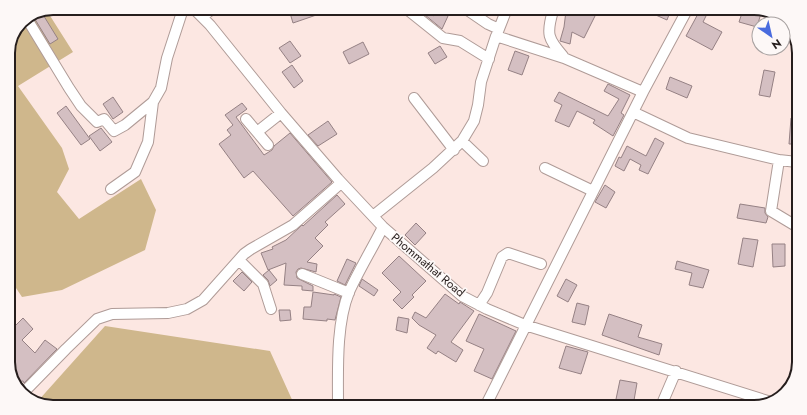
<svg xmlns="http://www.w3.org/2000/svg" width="807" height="415" viewBox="0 0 807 415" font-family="Jost,sans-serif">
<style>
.green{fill:#cfb78c}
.building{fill:#d4bfc2;stroke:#958184}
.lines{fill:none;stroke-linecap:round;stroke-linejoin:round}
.minor-casing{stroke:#af9b97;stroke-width:12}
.minor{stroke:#fff;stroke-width:10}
.labels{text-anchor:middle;stroke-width:3.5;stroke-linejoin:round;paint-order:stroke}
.street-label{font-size:12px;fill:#261e1d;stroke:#fdf8f7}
.rim{fill:none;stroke:#261e1d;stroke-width:2}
</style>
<rect width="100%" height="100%" fill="#fce7e2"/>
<!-- green -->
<path class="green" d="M47 11 73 52 18 86 62 148 69 169 57 192 79 219 141 179 156 210 145 250 62 290 22 297 8 276V51L21 21Z
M105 326 270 351 294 404 37 402Z"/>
<!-- building -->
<path class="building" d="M300 10H327L328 11 293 23 290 13Z
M419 10H426L434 16 437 11H439L448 16 442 29Z
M566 11 597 12 584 38 572 32 570 44 560 41 564 27Z
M649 12H670L667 20Z
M699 12H708L703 22 722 32 712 50 686 36Z
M42 13 58 39 50 44 33 16Z
M742 13H761L757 27 739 22Z
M290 41 301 56 290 63 279 48Z
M363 42 369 54 349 64 343 52Z
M440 46 447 57 435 64 428 53Z
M515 51 529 56 522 75 508 70Z
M292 65 303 81 294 88 282 72Z
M764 70 775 72 770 97 759 95Z
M670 77 692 86 687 98 666 89Z
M608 84 630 95 621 113 624 115 613 136 593 123 595 120 577 111 569 127 555 121 562 105 554 101 559 92 608 116 619 99 604 91Z
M113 97 123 112 113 119 103 104Z
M242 103 247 109 236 117 264 155 272 150 274 146 290 133 332 182 293 216 253 171 244 178 219 144 231 135 227 130 233 125 225 115Z
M66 106 90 139 81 145 57 113Z
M791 118H798V144H789Z
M328 121 337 134 318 146 308 135Z
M101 128 112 142 100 151 89 136Z
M655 138 664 143 648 174 639 170 641 165 630 159 624 171 615 166 619 157 621 158 627 146 646 156Z
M605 185 615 192 606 208 595 202Z
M337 195 345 204 325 222 328 225 315 238 323 246 307 262 317 264 316 272 301 268 298 269 296 272 297 278 313 286V291L302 290V286L284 285 286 263 268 270 261 253 273 249 272 247 286 240 302 225 303 226Z
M740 204 765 208V213L768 217 766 223 737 218Z
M416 223 426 233 415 245 405 235Z
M743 238 758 240 753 267 738 264Z
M772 244H785V266L773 267Z
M399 256 426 281 412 295 414 297 402 309 393 300 401 292 382 273Z
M347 259 356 263 345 285 337 281Z
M677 261 709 270 703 288 689 285 692 273 675 269Z
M269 270 277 280 270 286 268 280 263 275Z
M242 272 252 282 244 291 233 281Z
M362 279 378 290 374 296 359 286Z
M566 279 577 285 568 302 557 296Z
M313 292 334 295V294L341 297 335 320 327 319V321L303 319 304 307H311Z
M445 294 459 304 460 302 474 311 451 342 463 350 456 362 438 351 436 354 427 348 436 335 419 325 412 318 415 312 426 318Z
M577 303 589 306 585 325 572 322Z
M279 310H290L291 320 280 321Z
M479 314 516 331 492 379 474 371 484 349 466 341Z
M609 314 642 325 638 337 662 344 659 355 602 335Z
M398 317 409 319 407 333 396 330Z
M23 318 33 329 22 340 35 353 45 340 57 349 24 383 23 381 14 382 8 365V333Z
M566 346 588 352 581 374 559 368Z
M620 380 637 383 633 406 615 404Z"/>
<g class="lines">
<!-- minor casing -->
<g class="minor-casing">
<path id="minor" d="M194 9 210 25 281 113 338 179 383 227 462 296 487 309 525 325 771 402
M408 10 443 38 460 41 489 59
M469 11 488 24 499 29
M553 11C546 34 548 39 563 56
M202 17 212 9
M27 19 69 88 81 106 97 122 104 119 114 131 125 125 153 102 161 88 167 58 183 9
M497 34 506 11
M414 98 454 150
M633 112 688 138 779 160 797 162
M246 119 268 145
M257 132 281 113
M462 141 483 161
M779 160 771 211 796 226
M545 168 593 191
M111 189 135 172 148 142 153 102
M373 216 433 168 462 141 474 121 478 105 481 82 496 36 564 58 643 92
M239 260 263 284 271 309
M302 274 349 293
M479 305 487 293 502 257 508 253 541 264
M23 393 66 349 97 319 112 314 168 313 187 309 203 300 244 254 251 249 293 225 341 183
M338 404C338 370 336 324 349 292 359 270 372 249 383 227
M486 405 643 92 686 12
M661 406 676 371"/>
</g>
<!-- minor -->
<use href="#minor" class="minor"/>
</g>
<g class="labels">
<!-- street labels -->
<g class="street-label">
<text transform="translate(428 265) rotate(40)" y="4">Phommathat Road</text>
</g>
</g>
<!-- crop -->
<path d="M0 0H807V415H0ZM53 15H754A38 38 0 0 1 792 53V362A38 38 0 0 1 754 400H53A38 38 0 0 1 15 362V53A38 38 0 0 1 53 15Z" fill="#fdf8f7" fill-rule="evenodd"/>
<path class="rim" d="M53 15H754A38 38 0 0 1 792 53V362A38 38 0 0 1 754 400H53A38 38 0 0 1 15 362V53A38 38 0 0 1 53 15Z"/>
<!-- north arrow -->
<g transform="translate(771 36) rotate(146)"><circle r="19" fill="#fdf8f7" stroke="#a7a1a0"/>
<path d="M0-3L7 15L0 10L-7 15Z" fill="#496bde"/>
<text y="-6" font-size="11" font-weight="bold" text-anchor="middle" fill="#261e1d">N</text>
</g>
</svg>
